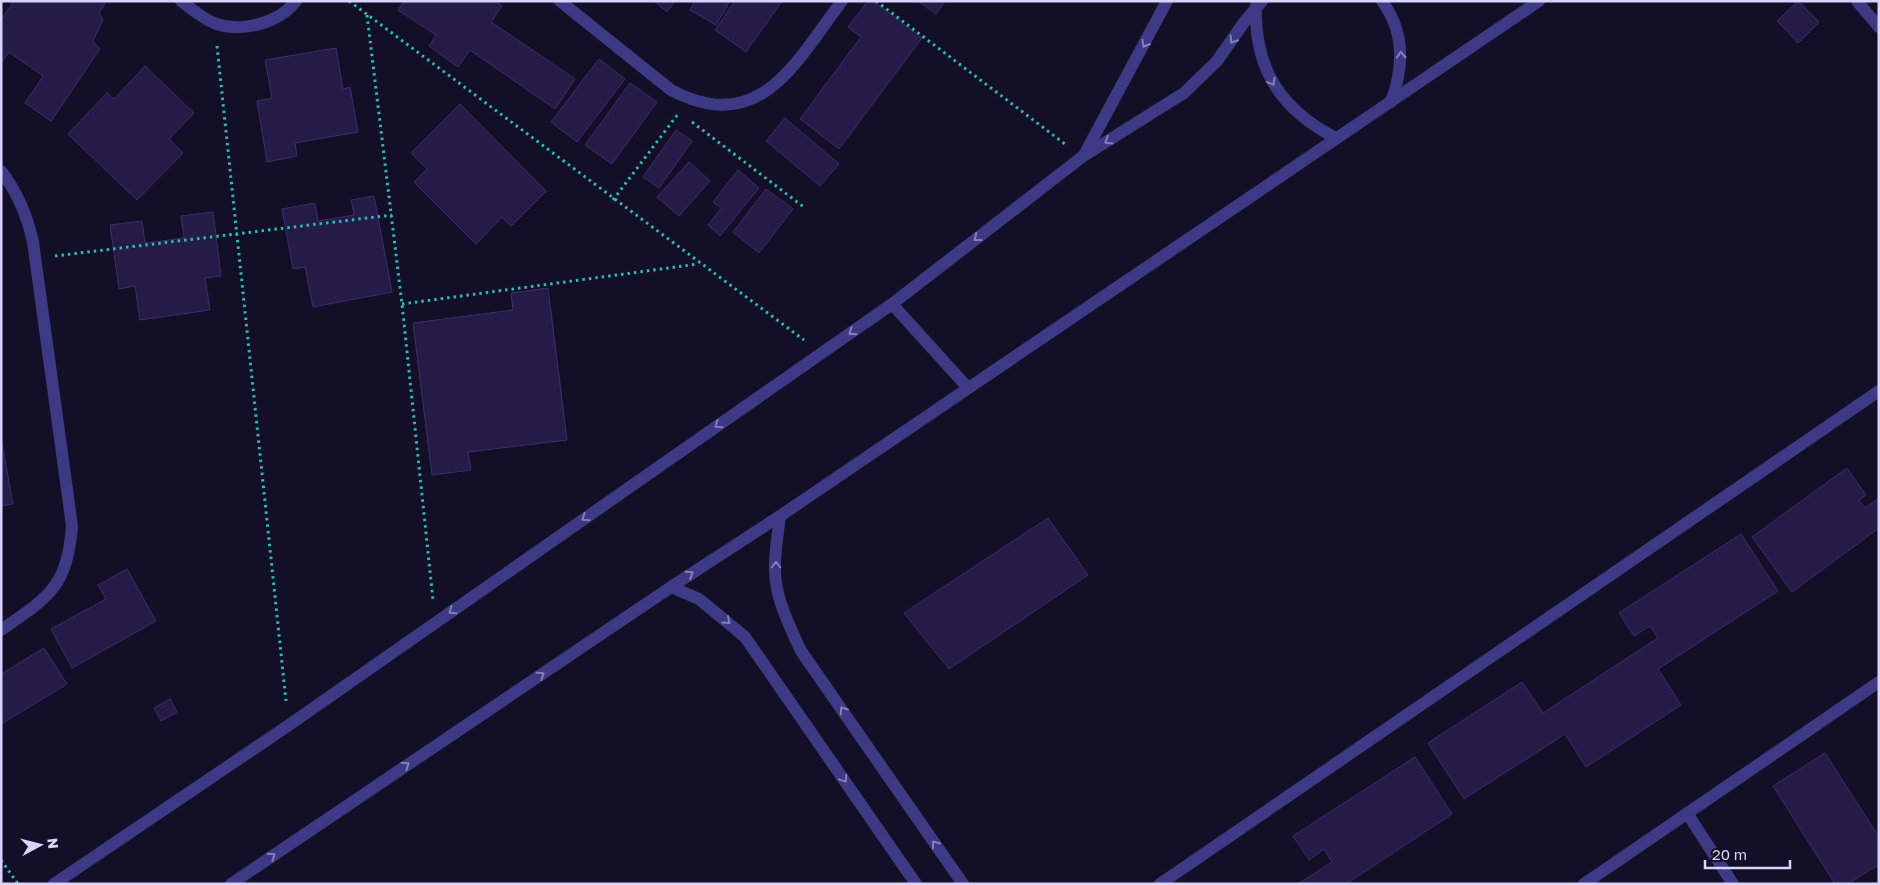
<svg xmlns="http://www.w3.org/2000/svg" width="1880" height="885" viewBox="0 0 1880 885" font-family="'Golos Text',sans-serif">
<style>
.building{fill:#241b47;stroke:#3b2d73}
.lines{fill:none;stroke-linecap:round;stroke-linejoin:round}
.path{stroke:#2fb8b0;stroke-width:3;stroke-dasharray:2.5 4;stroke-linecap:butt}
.service{stroke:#3d3a85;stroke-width:12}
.minor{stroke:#3d3a85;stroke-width:12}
.tertiary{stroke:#3d3a85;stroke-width:12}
.oneway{stroke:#837fbc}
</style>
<rect width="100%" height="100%" fill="#130f26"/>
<!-- building -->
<path class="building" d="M14 1H103L105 3 99 13 103 20 93 41 100 49 51 121 25 103 43 76 9 52 1 63V20Z
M404 1H495L502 6 491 22 575 79 555 109 470 50 458 67 429 46 436 35 398 10Z
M654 1H675L667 12Z
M695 1H730L716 25 690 10Z
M735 1H782L746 52 715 30Z
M868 1H873L922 38 839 149 800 119 861 37 848 27Z
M918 1H945L936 14Z
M1798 1 1819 22 1798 43 1777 21Z
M336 48 343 89 350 87 358 132 295 143 297 156 267 162 257 101 272 98 265 60Z
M599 59 625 79 577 142 551 122Z
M145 66 194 113 169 139 183 153 137 200 68 134 107 93 114 99Z
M630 83 657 102 612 164 585 145Z
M460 104 546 191 511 226 502 217 476 244 414 182 427 169 411 153Z
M785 118 839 164 820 186 766 141Z
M676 130 692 141 659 188 643 177Z
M689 162 710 181 679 216 657 197Z
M738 170 759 188 720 236 708 225 721 208 713 202Z
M766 189 793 209 759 253 733 232Z
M374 196 392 292 313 307 305 267 293 269 282 209 315 203 318 221 354 215 351 200Z
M213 212 221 276 205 278 210 310 140 320 135 286 119 289 110 225 142 221 145 243 184 238 181 216Z
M548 288 567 440 468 452 471 470 432 475 413 323 513 310 511 293Z
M1 438 13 504 1 506Z
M1847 468 1866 495 1859 500 1865 508 1879 498V528L1792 592 1752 537Z
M1048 518 1088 575 949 669 904 613Z
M1741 534 1778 591 1658 669 1681 705 1586 767 1565 734 1464 799 1428 743 1522 682 1543 713 1658 638 1650 626 1634 636 1619 613Z
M127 569 156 621 72 668 51 629 106 599 98 585Z
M44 648 67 684 1 724V674Z
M170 699 177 712 161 721 154 708Z
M1825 753 1879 837V870L1876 866 1848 884H1835L1773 786Z
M1415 757 1452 814 1346 884H1298L1332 862 1324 849 1309 860 1293 836Z"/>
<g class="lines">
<!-- path -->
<path class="path" d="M349 1 804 340
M876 1 1065 144
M367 15 402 304 433 600
M217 46 286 701
M692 122 805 208
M613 200 678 114
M55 256 392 215
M402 304 698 264
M1 860 18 884"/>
<!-- service -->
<path class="service" d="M1687 813 1733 884"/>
<!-- minor -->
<path class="minor" d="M181 1C191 8 202 18 214 23 241 33 278 24 296 1
M560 1 671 90C760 137 795 63 842 1
M1857 1 1879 27
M1 171C18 193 27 215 33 242L72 526C67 587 49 597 1 630
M780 516C778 533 775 550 775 566 774 596 789 625 801 651L963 884
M671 587 699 599 745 637 916 884
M1160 884 1879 391
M1584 884 1879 682"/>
<!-- tertiary -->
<path class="tertiary" d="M1382 1C1405 32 1404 67 1391 102
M1256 6C1254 69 1281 110 1336 138
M1084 155 1167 1
M892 304 968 388
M54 884 289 725 892 304 1082 157 1184 93 1217 61 1245 21 1262 1
M231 884 671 587 780 516 1539 1"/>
</g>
<!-- one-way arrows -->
<defs><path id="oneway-chevron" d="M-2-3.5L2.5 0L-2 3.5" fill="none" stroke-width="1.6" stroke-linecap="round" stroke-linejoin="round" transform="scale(1.25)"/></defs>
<g class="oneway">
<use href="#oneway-chevron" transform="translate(1233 40) rotate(123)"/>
<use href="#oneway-chevron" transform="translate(1145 44) rotate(120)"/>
<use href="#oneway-chevron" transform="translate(1401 55) rotate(-93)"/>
<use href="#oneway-chevron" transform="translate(1272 82) rotate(60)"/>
<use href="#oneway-chevron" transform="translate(1108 141) rotate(148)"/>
<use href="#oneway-chevron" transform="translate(977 238) rotate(142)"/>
<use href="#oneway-chevron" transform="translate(852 332) rotate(145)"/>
<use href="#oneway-chevron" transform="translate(718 425) rotate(145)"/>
<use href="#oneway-chevron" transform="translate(585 518) rotate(145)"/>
<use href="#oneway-chevron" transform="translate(776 565) rotate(-90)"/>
<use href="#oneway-chevron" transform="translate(690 574) rotate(-33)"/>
<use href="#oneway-chevron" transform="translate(452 611) rotate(145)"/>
<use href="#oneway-chevron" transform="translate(727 621) rotate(42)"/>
<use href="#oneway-chevron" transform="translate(541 675) rotate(-34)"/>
<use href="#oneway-chevron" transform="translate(843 710) rotate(-125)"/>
<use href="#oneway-chevron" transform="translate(406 765) rotate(-34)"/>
<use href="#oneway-chevron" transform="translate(844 779) rotate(56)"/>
<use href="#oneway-chevron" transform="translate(935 844) rotate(-125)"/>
<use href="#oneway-chevron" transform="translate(272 856) rotate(-34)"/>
</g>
<!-- border -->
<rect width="1880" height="885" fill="none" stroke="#d9d4ff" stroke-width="5"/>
<!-- north arrow -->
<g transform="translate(40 845) rotate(83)" stroke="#130f26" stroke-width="4" paint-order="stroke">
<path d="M0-4L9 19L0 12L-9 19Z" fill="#d9d4ff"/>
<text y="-8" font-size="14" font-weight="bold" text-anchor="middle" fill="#d9d4ff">N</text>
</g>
<!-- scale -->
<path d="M1705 860v8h85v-8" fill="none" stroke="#d9d4ff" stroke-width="2.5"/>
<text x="1712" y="860" font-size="15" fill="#d9d4ff" stroke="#130f26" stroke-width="4" paint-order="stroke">20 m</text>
</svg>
